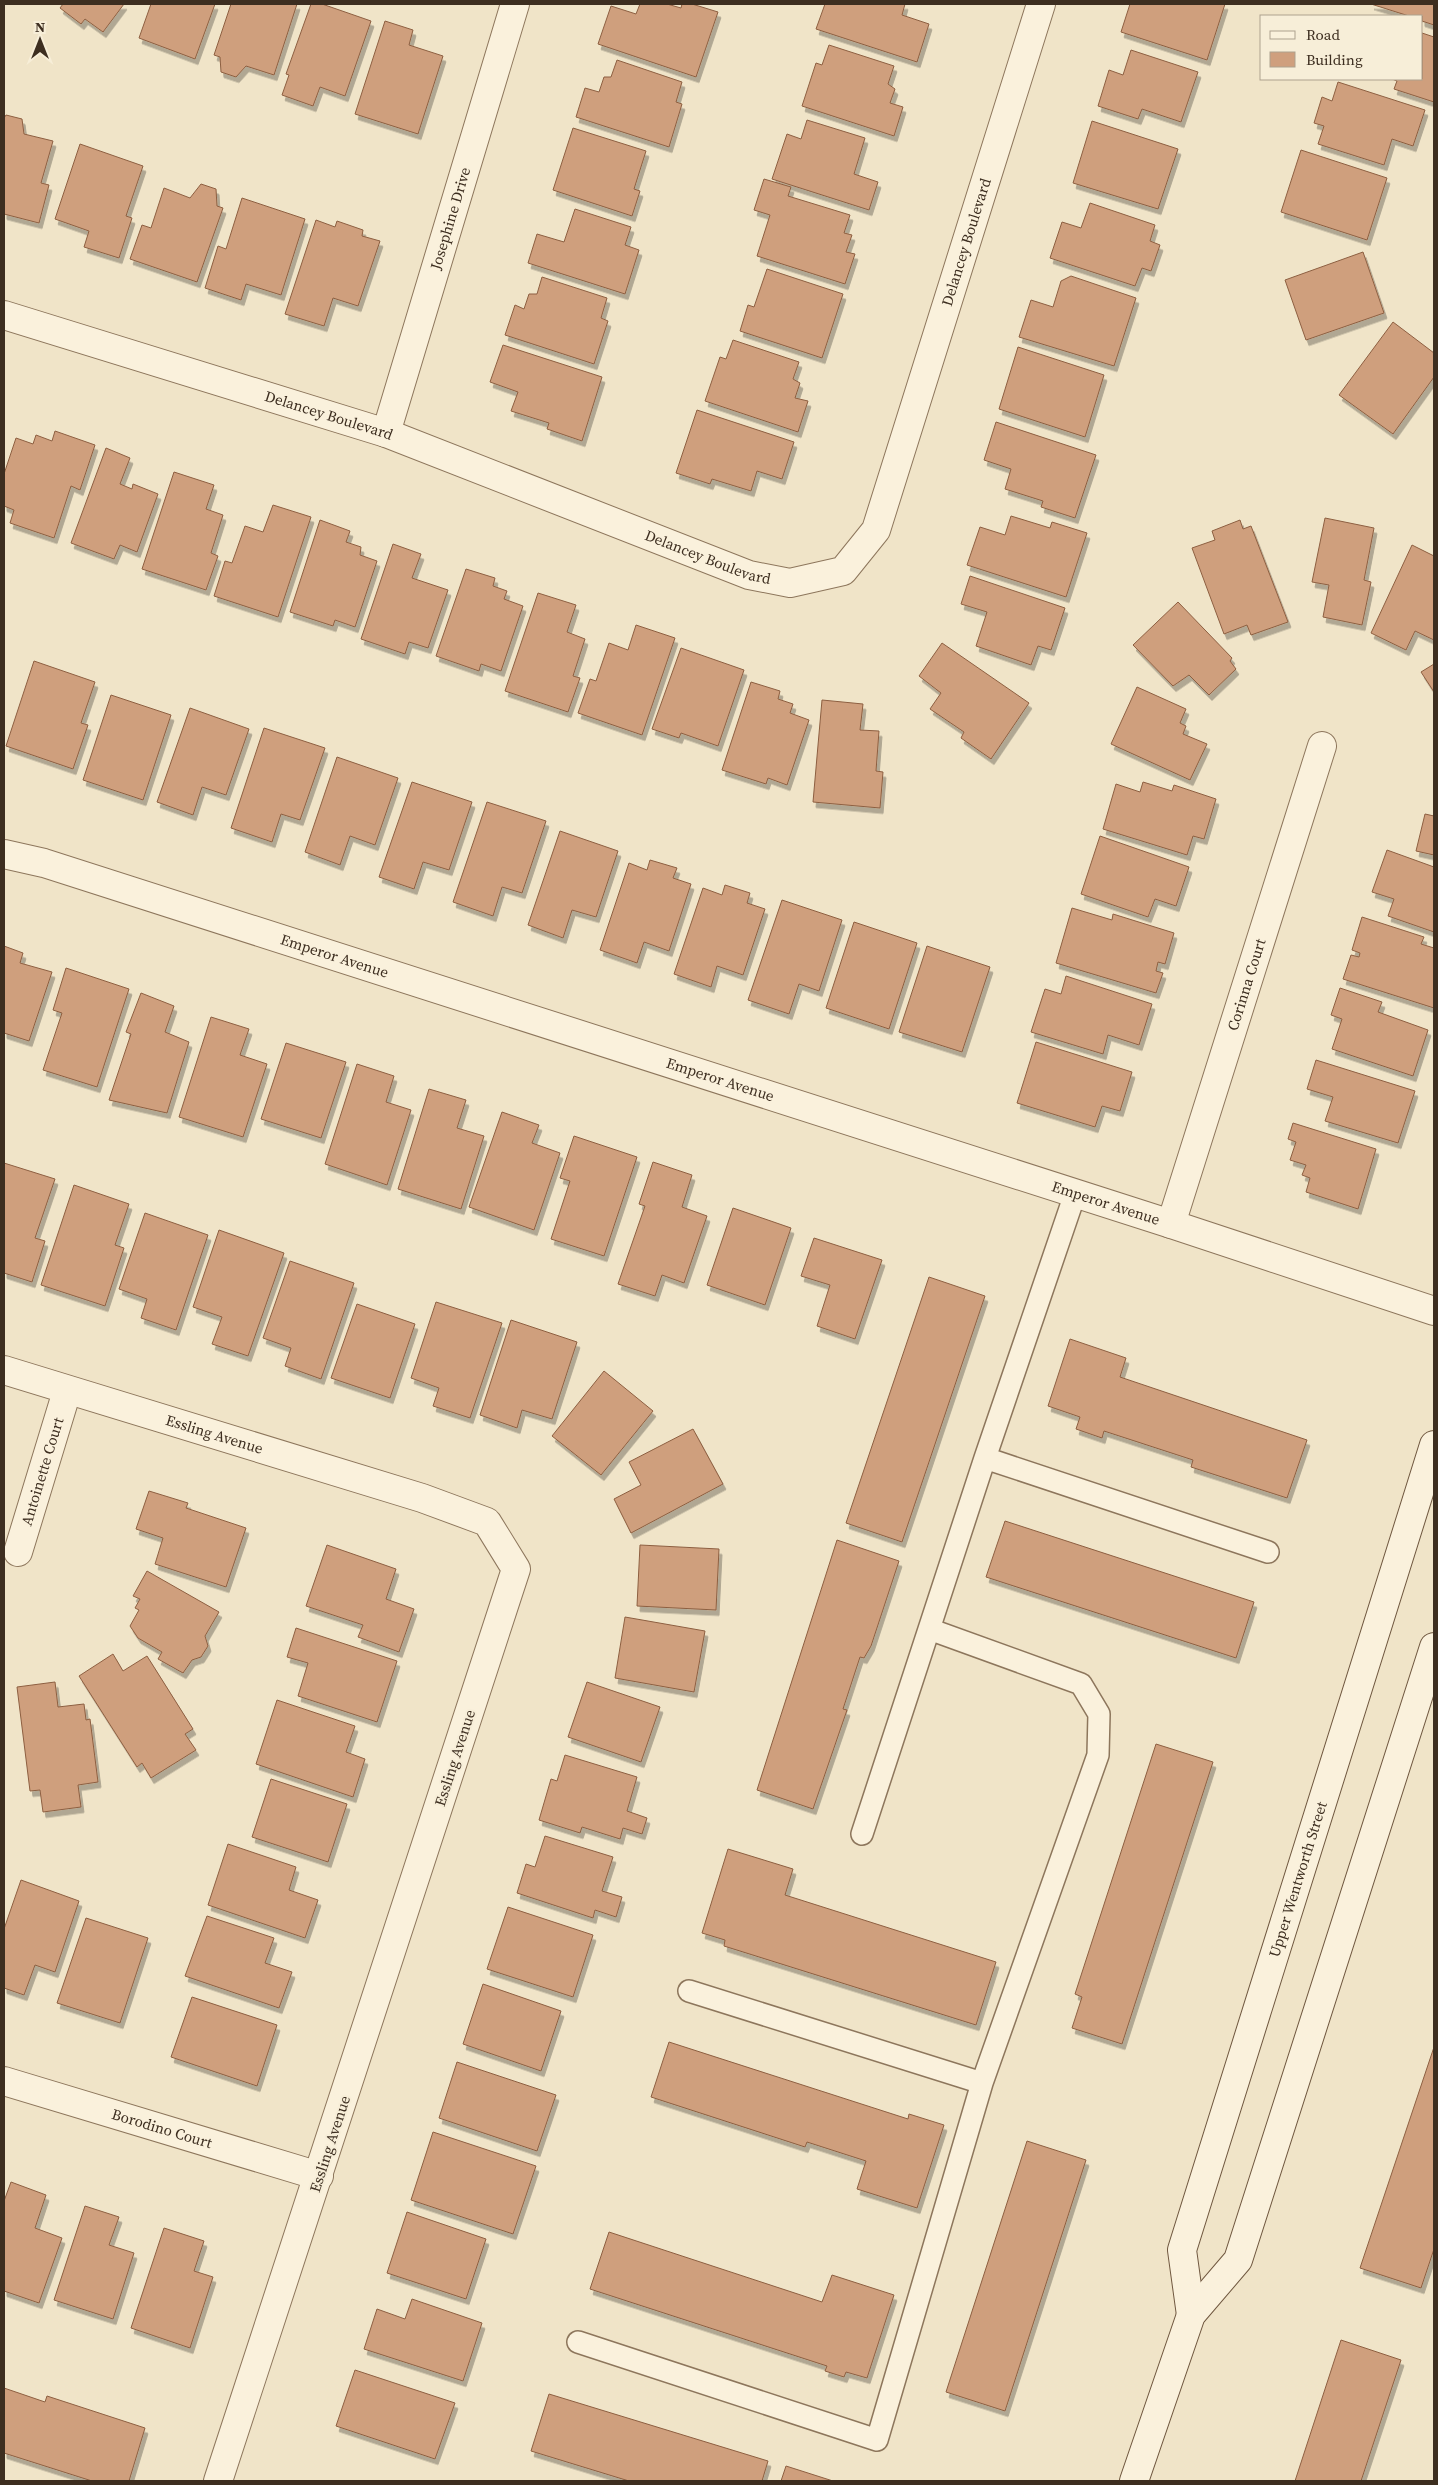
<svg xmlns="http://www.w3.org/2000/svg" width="1438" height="2485" viewBox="0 0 1438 2485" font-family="'Source Serif 4',serif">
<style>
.building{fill:#cf9f7d;stroke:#8d5f41;filter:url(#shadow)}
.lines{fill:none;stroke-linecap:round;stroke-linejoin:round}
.service-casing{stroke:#8d765c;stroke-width:24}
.minor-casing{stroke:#8d765c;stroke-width:30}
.secondary-casing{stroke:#6f573f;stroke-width:30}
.service{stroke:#faf1dc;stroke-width:21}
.minor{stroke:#faf1dc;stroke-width:28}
.secondary{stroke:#faf1dc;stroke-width:28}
.labels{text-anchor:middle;stroke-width:4;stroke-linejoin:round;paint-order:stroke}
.street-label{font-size:15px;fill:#3d2e20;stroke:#f7eed8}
</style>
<defs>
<filter id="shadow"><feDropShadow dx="3" dy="5.5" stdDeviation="0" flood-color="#0004"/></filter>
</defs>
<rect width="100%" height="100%" fill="#f0e4c8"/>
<!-- building -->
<path class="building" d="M63 4H124L103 32 85 19 81 24 60 8Z
M151 4H215L195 59 139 38Z
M231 4H297L274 75 246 66 236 77 221 72 220 57 214 55Z
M311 4H322L371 21 345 96 320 87 313 106 282 95 289 75 286 74Z
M640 4H667L681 8 682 4H692L718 12 696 77 598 44 611 6 636 14Z
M825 4H905L902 15 929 24 917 62 816 29Z
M1130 4H1225L1207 60 1121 32Z
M1371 4H1434V25L1422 21V16H1409Z
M385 21 413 30 409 45 443 56 418 134 355 114Z
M1422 33 1434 37V102L1394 89 1397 81 1392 79H1422Z
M829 45 894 66 888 84 895 89 890 103 903 107 894 136 802 106 816 63 822 65Z
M1131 50 1198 72 1181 122 1142 109 1138 119 1098 106 1109 70 1123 75Z
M617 60 682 82 676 102 682 104 669 147 576 117 585 88 599 92 604 77H611Z
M1338 82 1425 110 1413 146 1392 139 1384 165 1318 144 1324 126 1314 123 1322 97 1332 101Z
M6 115 22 119 24 134 53 141 41 183 49 185 39 223 4 214V118Z
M807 120 865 138 854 174 878 182 869 210 772 179 787 134 801 139Z
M1092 121 1178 149 1158 209 1073 183Z
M573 128 646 151 634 189 640 191 632 216 553 190Z
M80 144 143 166 126 216 132 218 119 258 84 247 89 231 55 219Z
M1301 150 1387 178 1367 240 1281 212Z
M764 179 791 187 788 196 850 215 844 233 852 235 846 252 855 254 845 284 757 256 770 215 754 210Z
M201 184 216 189 217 206 223 208 197 282 130 259 142 225 151 228 164 188 190 198Z
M242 198 305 219 281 295 246 284 241 300 205 288 218 246 226 249Z
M1090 203 1155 225 1150 241 1160 245 1151 271 1142 268 1135 286 1050 258 1062 222 1081 228Z
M575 209 631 227 625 245 639 250 625 294 528 263 537 234 564 242Z
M316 220 335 227 337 221 363 230 362 236 380 241 358 306 333 298 324 326 285 314Z
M1363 252 1384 313 1306 340 1285 280Z
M767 269 843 294 822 358 740 331 748 305 754 307Z
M1071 276 1136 298 1114 366 1019 337 1031 300 1053 307 1061 281Z
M542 277 607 298 601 318 608 321 594 364 505 335 515 305 524 309 529 294H537Z
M1393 322 1434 353V377L1393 434 1339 395Z
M733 340 799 362 793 379 800 383 795 398 808 401 798 432 705 401 720 357 726 359Z
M503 345 602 377 582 441 547 429 549 423 511 411 518 392 490 382Z
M1018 347 1104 375 1085 437 999 409Z
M697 410 794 442 782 479 757 471 751 491 712 479 710 484 676 473Z
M996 422 1096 455 1075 518 1041 507 1043 501 1005 489 1011 469 984 460Z
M55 431 95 445 80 490 71 486 54 538 10 523 14 510 4 506V474L16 438 33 444 36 435 52 441Z
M106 448 130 458 120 484 132 489 133 484 158 494 137 552 120 545 114 559 71 543Z
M174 472 214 485 206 509 223 515 211 553 218 556 206 590 142 569Z
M273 505 311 517 278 617 214 596 225 561 232 563 245 526 263 532Z
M1011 516 1050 528 1052 522 1087 533 1066 597 967 565 980 527 1005 535Z
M1325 518 1374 528 1364 580 1371 582 1362 625 1323 617 1329 585 1312 582Z
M320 520 350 531 346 542 361 547 360 555 377 561 355 627 335 620 333 626 290 612Z
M1240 520 1243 529 1251 526 1288 622 1251 635 1247 625 1224 634 1192 548 1215 540 1212 531Z
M393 544 421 554 412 578 448 590 428 648 409 642 405 654 361 639Z
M1412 545 1434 556V640L1415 631 1406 650 1371 633Z
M466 569 495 578 493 586 507 591 504 599 523 606 501 671 481 664 479 671 436 656Z
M970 576 1065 608 1051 650 1038 646 1031 665 976 646 987 612 961 604Z
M538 593 576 605 567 632 585 639 573 676 580 678 568 712 505 691Z
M1178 602 1232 658 1230 661 1236 669 1209 695 1189 675 1173 686 1133 645Z
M636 625 675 638 642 735 578 713 590 679 596 681 609 643 628 650Z
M942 643 1029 703 991 759 961 738 964 732 930 709 941 693 919 676Z
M681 648 744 670 718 746 681 733 679 738 652 729Z
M34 661 95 682 81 723 88 725 73 769 6 746Z
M1434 664V692L1421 672Z
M751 682 780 691 778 699 793 704 790 713 809 720 787 785 768 778 766 784 722 770Z
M1137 687 1186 709 1180 723 1186 726 1183 734 1207 744 1190 780 1111 744Z
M111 695 171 715 143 800 83 780Z
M822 700 863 704 860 730 879 731 876 771 883 772 880 808 813 802Z
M190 708 249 729 226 795 202 787 193 815 157 802Z
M264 728 325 748 300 820 281 814 272 842 231 828Z
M337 757 398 778 375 845 350 836 340 865 305 852Z
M412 782 472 802 449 870 423 862 414 889 379 877Z
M1143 782 1172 791 1174 785 1216 799 1204 839 1193 836 1187 855 1103 829 1116 784 1140 792Z
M487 802 546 821 522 893 502 887 493 916 453 902Z
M1425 814 1434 816V855L1416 851Z
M560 831 618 851 596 917 572 910 563 938 528 925Z
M1100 836 1189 867 1176 906 1155 899 1148 917 1081 894Z
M1387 850 1434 867V932L1388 916 1394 899 1372 892Z
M650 860 677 868 673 878 691 884 669 951 644 942 637 963 600 950 629 863 647 870Z
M725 885 750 893 747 903 765 909 743 975 717 966 711 987 674 974 703 888 722 895Z
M782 900 842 920 819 991 799 984 789 1014 748 1000Z
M1072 908 1112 920 1113 914 1174 933 1165 964 1158 962 1156 971 1163 973 1156 993 1056 963Z
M1362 917 1424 937 1421 944 1434 948V1008L1343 979 1351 955 1359 957 1360 953 1352 950Z
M854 922 917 943 889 1029 826 1008Z
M4 946 23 953 20 963 52 972 29 1041 4 1033Z
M927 946 990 967 962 1052 899 1032Z
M66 968 129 989 97 1087 43 1070 62 1013 53 1010Z
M1066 976 1152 1004 1139 1045 1108 1035 1103 1054 1031 1032 1045 989 1061 994Z
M1340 988 1382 1002 1378 1012 1428 1030 1413 1076 1332 1049 1342 1019 1331 1015Z
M141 993 174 1006 165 1032 189 1042 167 1113 109 1100 131 1034 126 1032Z
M211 1017 249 1029 240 1055 267 1064 243 1137 179 1117Z
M1036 1042 1132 1072 1120 1111 1102 1106 1095 1127 1017 1103Z
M286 1043 346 1062 321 1138 261 1119Z
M1316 1060 1415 1091 1398 1143 1325 1121 1333 1097 1307 1089Z
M357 1064 394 1076 386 1102 411 1110 387 1185 325 1164Z
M429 1089 466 1100 457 1128 484 1136 461 1209 398 1189Z
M502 1112 539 1125 532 1143 560 1153 534 1230 469 1207Z
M1293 1123 1376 1149 1358 1209 1306 1192 1310 1178 1302 1175 1306 1165 1290 1160 1296 1142 1288 1139Z
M574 1136 637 1157 604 1256 551 1239 570 1181 560 1178Z
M653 1162 692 1175 682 1207 707 1216 684 1283 662 1275 655 1296 618 1284 645 1206 639 1204Z
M4 1163 55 1179 35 1238 45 1241 32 1282 4 1273Z
M74 1185 129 1204 115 1245 124 1248 105 1306 41 1285Z
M733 1208 791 1228 765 1305 707 1285Z
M145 1213 208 1235 176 1330 141 1318 147 1299 119 1289Z
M219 1230 284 1253 248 1356 212 1344 222 1317 193 1307Z
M814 1238 882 1260 855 1339 817 1326 830 1285 801 1276Z
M290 1261 354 1283 321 1379 285 1366 291 1348 263 1338Z
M929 1277 985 1296 902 1542 846 1523Z
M436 1302 502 1323 470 1418 433 1406 439 1388 411 1378Z
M357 1304 415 1324 390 1398 331 1378Z
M511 1320 577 1342 552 1419 522 1410 517 1428 480 1415Z
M1070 1339 1126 1358 1120 1377 1307 1440 1287 1498 1191 1467 1193 1460 1104 1431 1102 1438 1076 1429 1080 1417 1048 1406Z
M604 1371 653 1411 601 1475 552 1436Z
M693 1429 723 1484 631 1533 614 1499 641 1485 629 1462Z
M149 1491 188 1503 186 1508 246 1528 226 1587 155 1564 163 1538 136 1529Z
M1005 1521 1254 1602 1236 1658 986 1577Z
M837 1540 899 1561 871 1646 864 1658 860 1657 843 1709 847 1710 813 1809 757 1790Z
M327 1545 396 1569 386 1599 414 1609 399 1652 358 1637 363 1625 306 1606Z
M640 1545 719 1549 716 1610 637 1606Z
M147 1571 219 1612 205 1636 208 1646 201 1657 192 1660 183 1673 158 1659 162 1652 138 1638 130 1626 139 1610 135 1608 140 1599 133 1596Z
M625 1617 705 1631 694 1692 615 1678Z
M296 1628 397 1661 377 1722 298 1696 308 1663 287 1657Z
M113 1654 123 1671 147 1656 193 1729 185 1734 196 1750 151 1778 142 1763 137 1767 79 1676Z
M55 1682 58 1707 84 1704 86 1720 90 1719 98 1782 78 1785 81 1807 43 1812 40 1790 30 1791 17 1687Z
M587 1682 660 1707 641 1762 568 1737Z
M277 1700 355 1726 346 1752 365 1759 353 1797 256 1764Z
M1156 1744 1213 1762 1122 2044 1072 2028 1082 1997 1075 1994Z
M565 1755 637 1777 627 1811 647 1818 642 1834 623 1828 620 1839 582 1827 580 1833 539 1820 551 1779 557 1781Z
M271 1779 347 1804 328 1862 252 1837Z
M545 1836 613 1857 602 1891 622 1897 616 1917 595 1910 593 1918 517 1893 526 1864 535 1867Z
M228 1844 296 1867 289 1890 318 1900 305 1938 208 1905Z
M728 1849 793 1869 785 1895 996 1962 976 2025 724 1946 725 1940 702 1933Z
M21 1880 79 1901 55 1972 35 1965 24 1995 4 1988V1929Z
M508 1907 593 1935 573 1997 487 1969Z
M207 1916 274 1938 265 1963 292 1972 279 2008 185 1976Z
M86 1918 148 1938 120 2023 57 2003Z
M483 1984 561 2011 541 2071 463 2044Z
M192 1997 277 2025 257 2086 171 2057Z
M669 2042 908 2119 909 2114 944 2125 917 2208 857 2189 866 2161 807 2142 805 2147 651 2097Z
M1434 2047V2249L1421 2288 1360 2268Z
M457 2062 556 2095 537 2151 439 2118Z
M433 2132 536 2166 513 2234 411 2200Z
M1027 2141 1086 2160 1005 2411 946 2392Z
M11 2182 46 2195 35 2228 62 2238 39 2303 4 2291V2201Z
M85 2206 119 2217 109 2245 134 2253 113 2319 54 2300Z
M407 2212 486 2239 466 2299 387 2273Z
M164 2228 204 2241 194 2271 213 2277 190 2348 131 2328Z
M609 2232 822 2302 832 2275 894 2295 867 2378 846 2372 844 2377 825 2371 827 2366 590 2289Z
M412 2299 482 2323 463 2381 364 2349 377 2309 405 2319Z
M1341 2340 1401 2360 1361 2481H1295Z
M355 2370 455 2403 435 2459 336 2426Z
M4 2388 45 2402 47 2396 145 2428 129 2481H92L4 2453Z
M549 2394 768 2461 762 2481H629L531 2451Z
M786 2466 833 2481H781Z"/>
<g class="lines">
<!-- service casing -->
<g class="service-casing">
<path id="service" d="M985 1458 1268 1552
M862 1834 985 1458 1075 1194
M689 1991 982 2083
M578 2342 877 2440 982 2083 1098 1755 1099 1714 1081 1684 929 1629"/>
</g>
<!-- minor casing -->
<g class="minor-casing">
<g id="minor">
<path id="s1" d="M4 315 386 433 749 575 790 583 843 571 876 530 1041 4"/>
<path id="s2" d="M386 433 515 4"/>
<path id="s3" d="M4 854 44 863 1171 1224 1434 1311"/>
<path id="s4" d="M1171 1224 1322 746"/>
<path id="s5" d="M4 1370 422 1498 487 1522 516 1569 218 2481"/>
<path id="s6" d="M18 1552 67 1391"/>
<path id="s7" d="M4 2081 319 2176"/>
</g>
</g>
<!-- secondary casing -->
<g class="secondary-casing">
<g id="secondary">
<path id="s8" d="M1191 2315 1182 2250 1434 1445"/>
<path d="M1134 2481 1191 2315 1238 2260 1434 1647"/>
</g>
</g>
<!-- service -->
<use href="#service" class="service"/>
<!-- minor -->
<use href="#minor" class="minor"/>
<!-- secondary -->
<use href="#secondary" class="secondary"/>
</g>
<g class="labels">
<!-- street labels -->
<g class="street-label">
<text dy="5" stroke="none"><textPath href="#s2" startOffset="224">Josephine Drive</textPath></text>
<text dy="5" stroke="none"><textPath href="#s1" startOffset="1240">Delancey Boulevard</textPath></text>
<text dy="5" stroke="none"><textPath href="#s1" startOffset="340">Delancey Boulevard</textPath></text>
<text dy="5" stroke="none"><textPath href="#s1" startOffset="745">Delancey Boulevard</textPath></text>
<text dy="5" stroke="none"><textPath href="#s3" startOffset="346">Emperor Avenue</textPath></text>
<text dy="5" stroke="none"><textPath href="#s4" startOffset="251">Corinna Court</textPath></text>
<text dy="5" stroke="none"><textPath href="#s3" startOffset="751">Emperor Avenue</textPath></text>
<text dy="5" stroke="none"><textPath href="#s3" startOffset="1156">Emperor Avenue</textPath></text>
<text dy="5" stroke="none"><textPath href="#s5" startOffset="220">Essling Avenue</textPath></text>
<text dy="5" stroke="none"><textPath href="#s6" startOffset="84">Antoinette Court</textPath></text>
<text transform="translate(455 1758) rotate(-72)" y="5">Essling Avenue</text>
<text dy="5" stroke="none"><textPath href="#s8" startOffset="454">Upper Wentworth Street</textPath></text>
<text dy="5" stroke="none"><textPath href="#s7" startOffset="165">Borodino Court</textPath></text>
<text transform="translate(330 2144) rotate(-72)" y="5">Essling Avenue</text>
</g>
</g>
<!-- border -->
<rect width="1438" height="2485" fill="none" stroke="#3d2e20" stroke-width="10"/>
<!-- legend -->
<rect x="1260" y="15" width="162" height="65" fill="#f7eed8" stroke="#ada18e"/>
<rect x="1270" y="31" width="25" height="8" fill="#faf1dc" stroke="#ada18e"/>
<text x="1306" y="40" font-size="15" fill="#3d2e20">Road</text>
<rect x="1270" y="52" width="25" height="15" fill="#cf9f7d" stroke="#ada18e"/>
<text x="1306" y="65" font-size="15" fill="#3d2e20">Building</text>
<!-- north arrow -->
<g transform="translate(40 40)" stroke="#f7eed8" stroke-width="4" paint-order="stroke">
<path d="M0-4L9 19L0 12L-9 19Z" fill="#3d2e20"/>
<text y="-8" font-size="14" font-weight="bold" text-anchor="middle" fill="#3d2e20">N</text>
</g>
</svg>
